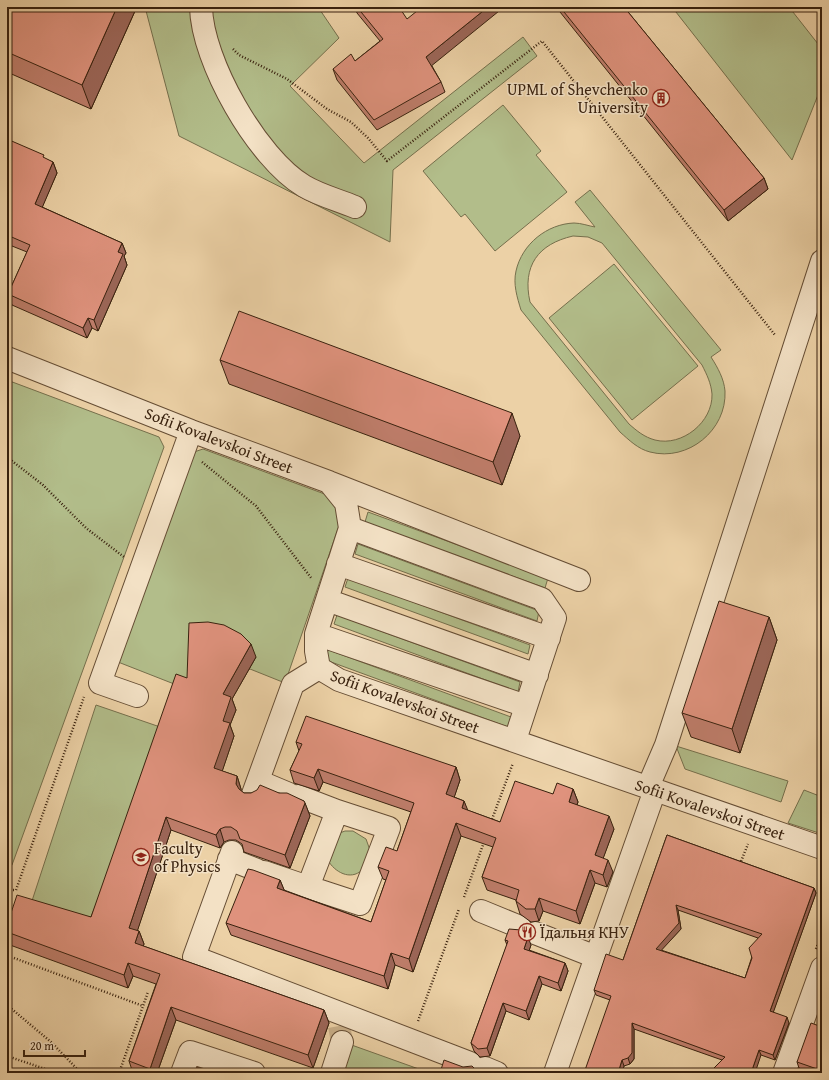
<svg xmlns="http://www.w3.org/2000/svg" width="829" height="1080" viewBox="0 0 829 1080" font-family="'Gentium Book Plus',serif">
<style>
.green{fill:#b2bd8a;stroke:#756f4c;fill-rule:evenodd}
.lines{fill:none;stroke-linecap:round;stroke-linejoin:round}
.minor-tunnel{stroke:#c8ae88;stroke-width:22;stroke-dasharray:22 11;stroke-linecap:butt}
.minor-casing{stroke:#654d34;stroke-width:24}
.path{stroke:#38210e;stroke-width:2.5;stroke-dasharray:1 2;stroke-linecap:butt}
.minor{stroke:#f3e1c5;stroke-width:22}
.wall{fill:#c07e6c;stroke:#38210e;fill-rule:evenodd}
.shaded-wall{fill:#9c6658;stroke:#38210e}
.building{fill:#df927d;stroke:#38210e;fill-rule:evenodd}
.labels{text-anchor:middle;stroke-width:3;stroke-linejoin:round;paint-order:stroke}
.poi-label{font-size:16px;fill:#38210e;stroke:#f3e1c5;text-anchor:start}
.street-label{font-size:16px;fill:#38210e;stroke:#f3e1c5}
</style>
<rect width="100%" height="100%" fill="#ecd1a6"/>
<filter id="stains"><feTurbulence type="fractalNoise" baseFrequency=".005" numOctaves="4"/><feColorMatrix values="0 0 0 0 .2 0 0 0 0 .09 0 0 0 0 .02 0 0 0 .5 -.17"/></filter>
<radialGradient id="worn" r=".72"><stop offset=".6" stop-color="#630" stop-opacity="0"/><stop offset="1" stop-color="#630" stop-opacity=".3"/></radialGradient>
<!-- green -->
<path class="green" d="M145 7H318L339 38 290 86 364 163 523 37 537 56 393 170 390 242 179 136Z
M672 7H789L822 49V85L792 160Z
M503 105 541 151 536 155 567 192 495 251 465 214 461 217 423 171Z
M590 190 721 350 711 357C718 368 724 379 725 391 727 430 688 462 650 452 638 449 629 440 620 432L521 310C517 297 513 284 516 271 522 244 547 224 574 223 581 223 589 226 595 227L575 202ZM573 236 588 237 602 243 702 365C707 375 711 383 712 394 713 422 682 447 655 440 644 437 637 431 629 424L530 302C522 266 538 244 573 236Z
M614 264 698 366 632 420 549 318Z
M7 380 159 437 164 447 12 865 7 871Z
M203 449 330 496 341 520 285 683 250 669 192 691 118 662 191 453Z
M368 512 548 578 545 588 365 522Z
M358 544 539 611 537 621 355 554Z
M348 578 530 645 528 654 345 587Z
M337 615 520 682 518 692 334 624Z
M326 649 511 717 508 727 323 659Z
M96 705 166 729 95 930 29 910Z
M676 746 788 781 781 802 685 769Z
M804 790 822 797V834L788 823Z
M345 831H353L366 839 371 853C369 858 368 865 364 868 353 881 337 874 329 862L337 834Z
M346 1043 430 1073H337Z"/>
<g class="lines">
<!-- minor-tunnel -->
<path class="minor-tunnel" d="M339 1026 342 1042"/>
<!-- minor casing -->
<g class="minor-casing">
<path id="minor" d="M201 7C202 61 257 158 304 186 319 195 338 200 355 207
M7 358 191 431 329 482 346 503 350 528 316 634V651L319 668 339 680 822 848
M331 483 579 580
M350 528 542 599 555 618 515 740
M338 564 549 638
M327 600 537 675
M316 634 526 706
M137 696 100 683 191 431
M258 781 289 794
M648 787 666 745 822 261
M253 794 293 684 319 668
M232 852 194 957 470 1063
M229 859 257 870
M264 872 308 887 337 811 298 796
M308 887 360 904 389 828 337 811
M481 911 520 927
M535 933 596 957
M485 1068 497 1073
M182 1073 190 1052 254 1073
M332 1073 342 1042
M555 1073 655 790
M784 1073 822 968"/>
</g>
<!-- path -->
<path class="path" d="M233 49 239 55 287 79 327 109 351 122 368 138 387 161 542 41 775 335
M7 457 43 485 86 528 124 557
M202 462 256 506 312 579
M491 822 513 763
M740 864 748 844
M7 890H16L84 697
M464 897 484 842
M816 949 822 933
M14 958 143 1006
M7 1005 51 1042 81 1073
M418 1021 459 909
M7 1056 57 1073
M119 1073 148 992"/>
<!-- minor -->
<use href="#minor" class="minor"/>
</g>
<!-- wall -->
<path class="wall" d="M7 7H133L135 11 91 109 7 72Z
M355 7H399L441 82 445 92 377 130 337 80 333 69 355 61 380 41 357 13Z
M556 7H624L764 178 768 189 728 221Z
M7 139 45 159 53 162 57 173 42 207 122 243 126 253 124 256 127 265 98 331 92 328 87 338 12 305 8 294 27 252 7 244Z
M220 360 520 436 502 485 229 384Z
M769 617 777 640 740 753 691 737 682 713Z
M256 657 232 699 236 710 230 725 234 736 222 771 237 776 241 789V791L244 793H279L304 801 310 816 290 868 244 852 242 844 236 840H229L224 842 220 848 171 830 137 931H139L144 944 143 946 324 1010 329 1023 313 1068 176 1020 157 1073H133L129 1061 156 984 133 976 128 988 10 945 7 937V925L91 917 187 678Z
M296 742 456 767 460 780 454 797 464 801 467 810 500 822 553 794 573 789 578 802 577 805 614 829 603 858 613 872 607 887 595 883 580 924 543 911 539 921 531 922 520 914 516 901V900L487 890 482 877 493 847 461 836 413 972 395 965 388 989 231 935 226 923 280 880 284 890 371 922 386 880 383 879 378 867 397 851 411 812 323 782 319 791 294 783 290 770 299 751Z
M667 835 814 888 816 893 773 1012 789 1023 775 1060 761 1055 722 1060 634 1029V1059L630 1064 624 1066 622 1073 610 1000 596 995 594 990 623 960ZM678 910 758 938 745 978 661 950 681 929Z
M505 940 531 945 529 950 565 963 568 971 561 991 542 984 529 1020 506 1011 490 1056 480 1057 474 1051 471 1043 507 945Z
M822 1027V1073H814L799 1068 797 1062Z"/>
<!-- shaded-wall -->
<path class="shaded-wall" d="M117 7H133L135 11 91 109 82 85Z
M488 7H504L430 67 426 57Z
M53 162 57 173 39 215 35 204Z
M764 178 768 189 728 221 724 210Z
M122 243 126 253 124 256 127 265 98 331 94 320 118 252Z
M88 318 92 328 87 338 83 328Z
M512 413 520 436 502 485 493 462Z
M769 617 777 640 740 753 732 729Z
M251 644 256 657 232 699 236 710 230 725 234 736 219 781 214 768 223 721V694Z
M456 767 460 780 451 807 446 794Z
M318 769 323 782 319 791 314 778Z
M237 776 241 789V797L236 784Z
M573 789 578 802 573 814 569 802Z
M464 801 469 813 462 808Z
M305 803 310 816 290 868 285 855Z
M609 816 614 829 600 867 595 855Z
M166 817 171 830 134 941 129 928Z
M456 823 461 836 413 972 409 959Z
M220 829 224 842 220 848 216 835Z
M608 860 613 872 607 887 603 875Z
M590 870 595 883 580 924 576 911Z
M280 880 285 892 277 888Z
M814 888 816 893 772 1016 770 1011Z
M539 898 543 911 539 921 535 909Z
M676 905 678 910 681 929 658 954 656 949Z
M139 931 144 944 140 956 135 943Z
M528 937 531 945 527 957 524 949Z
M391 953 395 965 388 989 384 976Z
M128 963 133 976 128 988 124 975Z
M565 963 568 971 561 991 558 983Z
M539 976 542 984 529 1020 526 1011Z
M503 1003 506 1011 490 1056 487 1048Z
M171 1007 176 1020 157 1073H151L150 1069Z
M324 1010 329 1023 313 1068 308 1055Z
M787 1017 789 1023 775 1060 773 1055Z
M632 1023 634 1029V1059L630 1064 628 1058Z
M759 1050 761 1055 755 1073H751Z
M622 1060 624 1066 622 1073H618Z"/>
<!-- building -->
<path class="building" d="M7 7H117L82 85 7 52Z
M357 7H399L407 19 422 7H488L426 57 441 82 374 120 333 69 351 54 355 61 383 39Z
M560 7H624L764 178 724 210Z
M7 139 44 155 43 157 53 162 35 204 122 243 118 252 123 254 94 320 88 318 83 328 8 294 30 245 7 235Z
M239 311 512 413 493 462 220 360Z
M719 601 769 617 732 729 682 713Z
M208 622 224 625 241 634 251 644 223 694 231 697 223 721 230 723 214 768 237 776 236 784 239 789 244 793H251L257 790 260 785 279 793H287L304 801 305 803 285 855 240 839 237 831 231 827H225L220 829 216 835 166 817 129 928 139 931 135 943 324 1010 308 1055 171 1007 150 1069 129 1061 160 974 128 963 124 975 7 932V925L17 895 91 917 176 674 187 678 189 623Z
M306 716 456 767 446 794 464 801 462 808 500 822 515 781 553 794 557 783 573 789 569 802 609 816 595 855 608 860 603 875 590 870 576 911 539 898 535 909H526L516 901 519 890 482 877 496 838 456 823 409 959 391 953 384 976 226 923 248 869 253 870 280 880 277 888 371 922 389 871 378 867 386 847 397 851 414 803 318 769 314 778 290 770 302 744 296 742Z
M667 835 814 888 770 1011 787 1017 773 1055 759 1050 751 1073H709L725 1057 632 1023V1053L628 1058 622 1060 618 1073H584L611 996 594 990 606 954 623 960ZM676 905 762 934 749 948 752 958 745 978 656 949 679 923Z
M509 929 521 930 528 937 524 949 565 963 558 983 539 976 526 1011 503 1003 487 1048 478 1049 471 1043 508 941 505 940Z
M811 1023 822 1027V1073H819L820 1070 797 1062Z
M444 1060 463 1067 472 1066 478 1072V1073H440Z"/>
<!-- icons -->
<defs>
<g id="building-ring" transform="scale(0.9)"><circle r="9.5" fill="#f3e1c5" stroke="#8f2418" stroke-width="1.5"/><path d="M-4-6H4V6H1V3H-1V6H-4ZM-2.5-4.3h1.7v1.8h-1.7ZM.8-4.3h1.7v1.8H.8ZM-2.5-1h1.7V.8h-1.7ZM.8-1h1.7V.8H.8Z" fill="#8f2418"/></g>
<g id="university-ring" transform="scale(0.9)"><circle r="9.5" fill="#f3e1c5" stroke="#8f2418" stroke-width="1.5"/><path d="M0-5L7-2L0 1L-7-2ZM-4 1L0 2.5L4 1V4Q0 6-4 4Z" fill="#8f2418"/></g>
<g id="restaurant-ring" transform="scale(0.9)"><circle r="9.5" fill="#f3e1c5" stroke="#8f2418" stroke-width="1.5"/><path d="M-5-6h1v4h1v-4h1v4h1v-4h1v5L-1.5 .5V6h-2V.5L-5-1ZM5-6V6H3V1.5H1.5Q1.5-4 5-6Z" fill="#8f2418"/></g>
</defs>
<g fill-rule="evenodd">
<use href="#building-ring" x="661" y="98"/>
<use href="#university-ring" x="141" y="857"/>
<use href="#restaurant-ring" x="527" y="932"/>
</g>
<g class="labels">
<!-- poi labels -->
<g class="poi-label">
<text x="648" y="95" text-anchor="end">UPML of Shevchenko<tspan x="648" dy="18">University</tspan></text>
<text x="154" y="854">Faculty<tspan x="154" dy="18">of Physics</tspan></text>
<text x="540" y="938">Їдальня КНУ</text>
</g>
<!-- street labels -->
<g class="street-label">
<text transform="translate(219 440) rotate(21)" y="6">Sofii Kovalevskoi Street</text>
<text transform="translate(405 701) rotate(20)" y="6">Sofii Kovalevskoi Street</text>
<text transform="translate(710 809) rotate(19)" y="6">Sofii Kovalevskoi Street</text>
</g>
</g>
<!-- margin -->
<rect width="829" height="1080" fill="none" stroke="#ecd1a6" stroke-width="24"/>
<rect x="8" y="8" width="813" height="1064" fill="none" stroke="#38210e" stroke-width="2"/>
<rect x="12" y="12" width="805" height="1056" fill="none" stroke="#38210e"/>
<!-- scale -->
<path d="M24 1050v6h61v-6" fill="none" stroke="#38210e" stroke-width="2"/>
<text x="30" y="1050" font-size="12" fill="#38210e" stroke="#f3e1c5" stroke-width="3" paint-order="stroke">20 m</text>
<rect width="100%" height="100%" filter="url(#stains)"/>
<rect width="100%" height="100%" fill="url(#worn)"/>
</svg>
